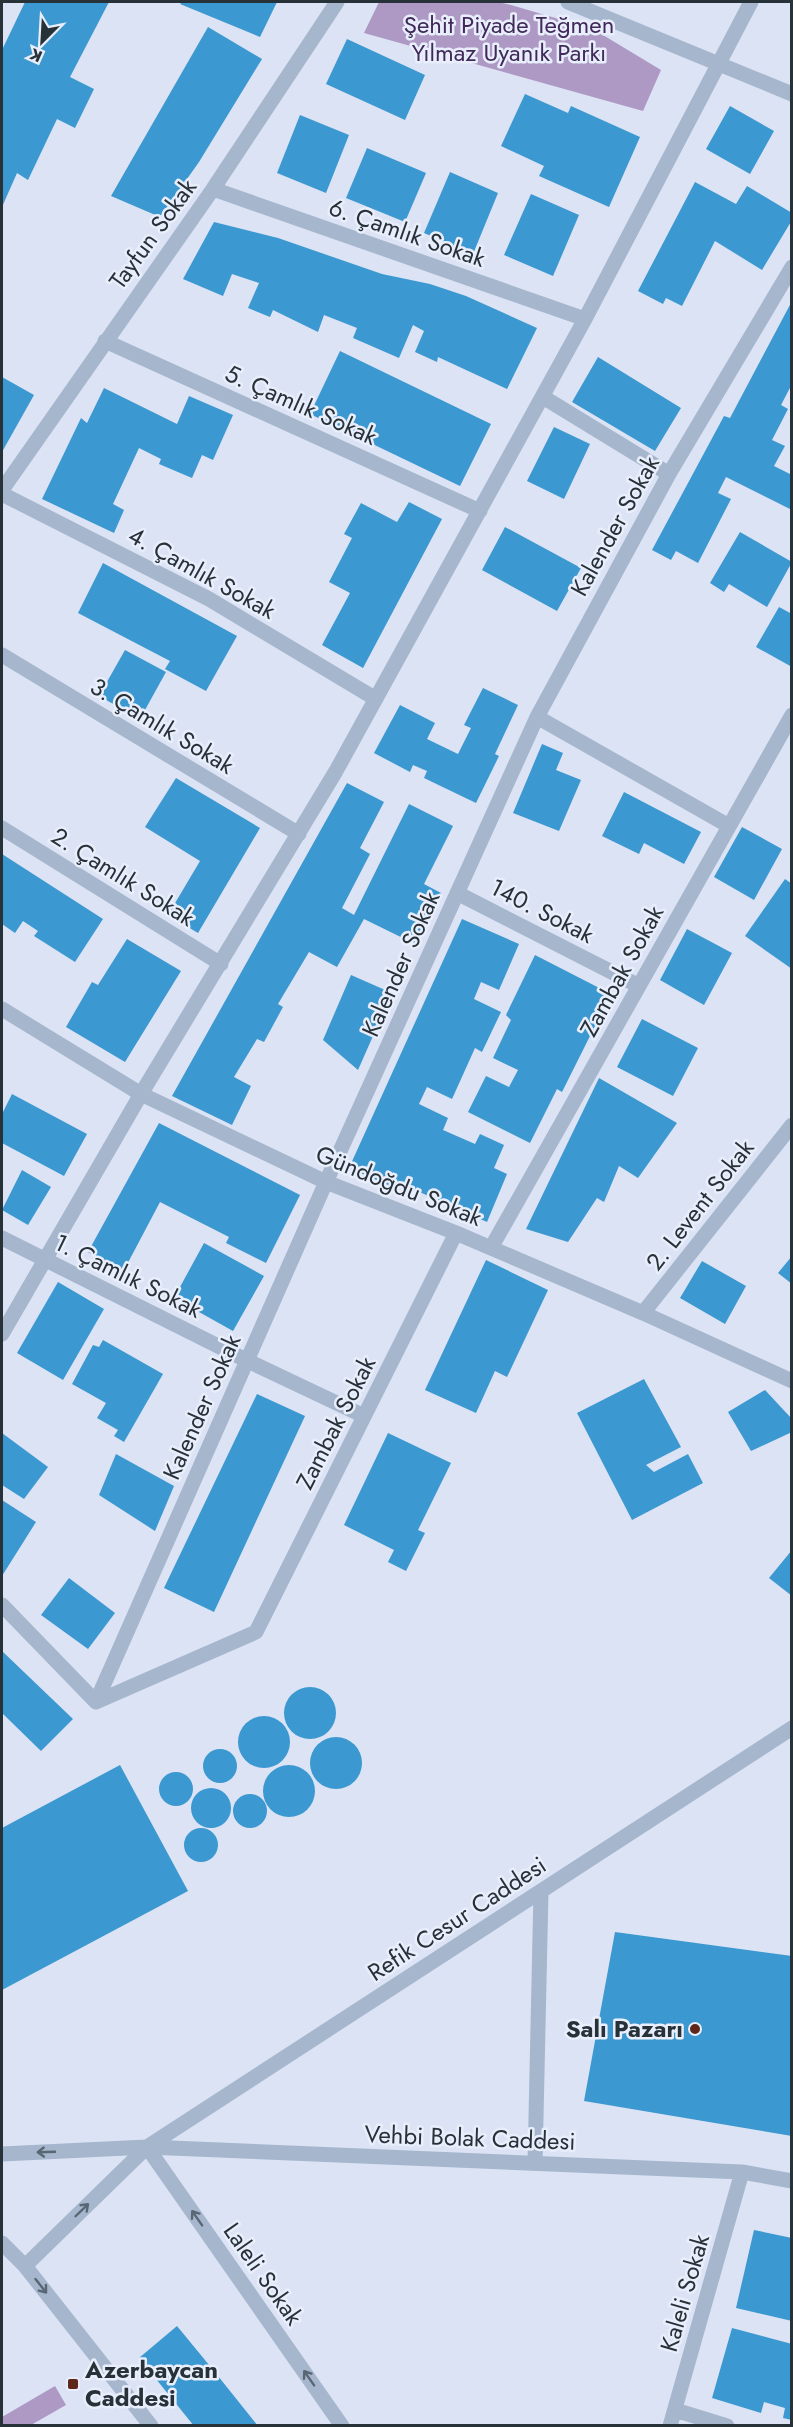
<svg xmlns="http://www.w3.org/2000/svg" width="793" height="2427" viewBox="0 0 793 2427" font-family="Jost,sans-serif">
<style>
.green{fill:#ae99c4}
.building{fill:#3c98d0}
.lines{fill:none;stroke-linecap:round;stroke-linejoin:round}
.minor{stroke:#a5b6cd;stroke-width:15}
.oneway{stroke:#596674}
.poi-dot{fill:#5e2719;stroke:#e8eefb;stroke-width:2}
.labels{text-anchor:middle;stroke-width:5;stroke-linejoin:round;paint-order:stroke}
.park-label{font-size:24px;fill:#412959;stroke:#e8eefb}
.street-label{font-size:24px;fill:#273138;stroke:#e8eefb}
.poi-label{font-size:24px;font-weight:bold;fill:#273138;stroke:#e8eefb;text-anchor:end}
</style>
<rect width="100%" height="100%" fill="#dbe3f4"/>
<!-- green -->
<path class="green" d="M379 2H498L511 5 593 29 661 70 643 111 364 33Z
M55 2386 66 2405 31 2425H2V2417Z"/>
<!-- building -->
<path class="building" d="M25 2H109L70 77 94 89 75 128 57 119 28 180 17 173 2 207V50Z
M182 2H277L260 37 180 4Z
M208 27 262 59 199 162 160 217 111 196Z
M347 39 425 75 405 120 326 84Z
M525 94 568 113 571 106 640 137 609 207 539 176 544 166 501 146Z
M730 106 774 131 750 174 706 149Z
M300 115 349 135 326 193 277 173Z
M367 148 426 173 405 222 346 198Z
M450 172 498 193 473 254 424 233Z
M695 182 736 204 747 186 792 213V220L762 270 715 241 682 306 666 298 663 304 638 291Z
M531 194 579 215 553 276 504 255Z
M214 222 278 238 382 274 430 284 466 296 537 328 507 389 438 357 437 362 415 352 424 331 413 325 399 358 353 338 357 328 324 315 318 332 273 310 270 317 248 308 259 283 232 274 223 296 183 279Z
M792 301V384L781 405 788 409 772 440 785 446 774 466 792 475V510L726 477 718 493 731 499 698 563 676 551 671 560 652 550 724 416 730 418Z
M340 351 491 424 460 486 310 414Z
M598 357 681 408 655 451 572 402Z
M2 377 34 395 2 452Z
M104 388 177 424 189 396 233 415 213 460 202 455 192 478 159 464 161 459 139 448 113 504 124 510 114 533 42 499 81 418 87 423Z
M554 427 590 444 564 499 527 481Z
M409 502 442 519 363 668 322 645 350 593 329 582 352 538 344 534 361 503 397 522Z
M505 527 581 568 557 611 482 570Z
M740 532 792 562 767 607 729 584 724 592 710 583Z
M103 563 237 636 206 691 165 669 170 661 78 613Z
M779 607 792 614V667L756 647Z
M125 650 166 672 140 719 99 696Z
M483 688 518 705 495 754 499 756 476 803 424 778 427 771 413 765 410 772 374 753 400 705 435 723 427 739 458 754 471 728 464 725Z
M542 744 563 753 556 770 581 780 559 831 513 813Z
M176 778 260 828 198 933 168 915 200 861 145 827Z
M347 783 384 802 360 848 370 854 342 908 354 915 409 804 453 826 424 884 441 893 417 945 364 919 337 967 309 952 278 1004 283 1007 264 1042 257 1039 234 1077 251 1086 232 1125 172 1096Z
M624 792 701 832 684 864 644 843 639 854 602 836Z
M742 827 782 849 754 900 714 877Z
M2 854 103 919 75 962 34 936 38 931 23 921 15 933 2 924Z
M785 879 792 884V969L745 936Z
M462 919 519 944 499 990 481 982 474 999 501 1012 482 1052 475 1048 452 1099 427 1087 419 1104 448 1118 443 1130 475 1144 480 1134 504 1145 494 1168 507 1174 487 1222 397 1182 395 1188 349 1168Z
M687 929 732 953 704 1005 660 980Z
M127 939 181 971 125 1062 66 1027 92 982 98 985Z
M535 955 611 994 562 1092 557 1089 530 1143 468 1112 486 1076 509 1087 518 1070 493 1058 511 1020 506 1015Z
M351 975 392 993 358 1070 323 1040Z
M642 1019 698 1048 673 1096 617 1067Z
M599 1078 677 1123 638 1178 619 1166 604 1202 597 1198 568 1242 526 1229Z
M12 1094 87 1134 64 1176 2 1143V1114Z
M159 1123 300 1195 266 1263 226 1243 229 1237 160 1202 122 1274 88 1252Z
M22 1170 51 1187 28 1225 2 1210Z
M204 1243 264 1276 233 1331 174 1298Z
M792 1256V1284L778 1273Z
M486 1260 548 1290 507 1377 495 1371 476 1413 425 1390Z
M702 1261 746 1286 725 1324 680 1298Z
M58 1282 104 1309 63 1380 17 1353Z
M103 1340 163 1374 124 1442 114 1436 118 1430 97 1418 106 1403 72 1384 93 1345 99 1347Z
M644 1379 681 1447 646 1465 654 1472 688 1454 703 1483 632 1520 577 1413Z
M765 1390 792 1419V1432L751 1451 728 1412Z
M257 1394 305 1416 214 1612 164 1588Z
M2 1433 48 1467 24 1499 2 1485Z
M388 1433 451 1463 418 1530 425 1533 406 1571 388 1562 394 1550 344 1525Z
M116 1454 174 1486 155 1531 99 1495Z
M2 1500 36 1522 2 1576Z
M792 1550V1596L769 1578Z
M69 1578 115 1613 88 1649 41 1615Z
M2 1651 73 1719 41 1751 2 1713Z
M284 1713a26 26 0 1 1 52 0a26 26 0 1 1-52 0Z
M238 1742a26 26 0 1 1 52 0a26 26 0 1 1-52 0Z
M310 1763a26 26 0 1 1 52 0a26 26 0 1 1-52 0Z
M203 1766a17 17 0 1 1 34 0a17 17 0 1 1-34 0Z
M120 1765 188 1891 2 1990V1828Z
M263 1791a26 26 0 1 1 52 0a26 26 0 1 1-52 0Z
M159 1789a17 17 0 1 1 34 0a17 17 0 1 1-34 0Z
M191 1808a20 20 0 1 1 40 0a20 20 0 1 1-40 0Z
M233 1811a17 17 0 1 1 34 0a17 17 0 1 1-34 0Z
M184 1845a17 17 0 1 1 34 0a17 17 0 1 1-34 0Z
M615 1932 792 1956V2136L584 2101Z
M754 2230 792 2238V2321L736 2308Z
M177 2326 214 2371 258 2426H194L139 2358Z
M732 2328 792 2344V2420L783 2418 785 2408 764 2402 761 2413 712 2398Z"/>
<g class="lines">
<!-- minor -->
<path class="minor" d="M568 2 792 94
M213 189 585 319
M105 341 480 511
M543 397 669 474
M2 490 213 189 337 2
M2 494 209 599 376 699
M2 655 299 834
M537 717 729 826
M2 828 221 964
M457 893 639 986
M2 1009 141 1094 326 1182 456 1233 643 1313 792 1381
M2 1238 248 1361 364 1416
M491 1248 792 715
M643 1313 792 1125
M2 1334 141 1094 336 771 585 319 751 2
M2 1605 96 1702
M96 1702 326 1182 537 717 669 474 792 267
M96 1702 256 1632 456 1233
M147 2147 342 2426
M2 2154 147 2147 742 2172 792 2181
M535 2163 541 1891
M2 2243 25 2266 151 2426
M25 2266 147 2147 792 1728
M675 2410 727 2426
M670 2426 742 2172"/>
</g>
<!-- one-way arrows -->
<defs><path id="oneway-shaft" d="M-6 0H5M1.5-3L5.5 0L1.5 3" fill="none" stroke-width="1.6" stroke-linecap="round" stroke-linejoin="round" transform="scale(1.5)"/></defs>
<g class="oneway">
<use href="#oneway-shaft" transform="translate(46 2152) rotate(178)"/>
<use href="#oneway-shaft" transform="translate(82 2210) rotate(-44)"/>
<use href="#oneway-shaft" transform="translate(197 2218) rotate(-125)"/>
<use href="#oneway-shaft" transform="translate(41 2286) rotate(52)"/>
<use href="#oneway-shaft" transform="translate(309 2378) rotate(-125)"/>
</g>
<!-- markers -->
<g class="poi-dot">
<circle cx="695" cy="2029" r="6"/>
<rect x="67" y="2378" width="12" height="12" rx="3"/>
</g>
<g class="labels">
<!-- park labels -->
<g class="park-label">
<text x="509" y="33">Şehit Piyade Teğmen<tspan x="509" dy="28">Yılmaz Uyanık Parkı</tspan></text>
</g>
<!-- street labels -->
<g class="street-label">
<text transform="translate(407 233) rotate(19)" y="8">6. Çamlık Sokak</text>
<text transform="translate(153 234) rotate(-54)" y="8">Tayfun Sokak</text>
<text transform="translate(301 405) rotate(24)" y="8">5. Çamlık Sokak</text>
<text transform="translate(615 526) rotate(-61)" y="8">Kalender Sokak</text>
<text transform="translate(202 573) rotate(29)" y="8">4. Çamlık Sokak</text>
<text transform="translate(162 726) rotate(31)" y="8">3. Çamlık Sokak</text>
<text transform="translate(123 877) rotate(32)" y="8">2. Çamlık Sokak</text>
<text transform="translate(542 911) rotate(27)" y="8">140. Sokak</text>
<text transform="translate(401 964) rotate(-66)" y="8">Kalender Sokak</text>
<text transform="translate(622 971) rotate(-61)" y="8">Zambak Sokak</text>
<text transform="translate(399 1186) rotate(22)" y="8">Gündoğdu Sokak</text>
<text transform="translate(700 1205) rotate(-52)" y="8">2. Levent Sokak</text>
<text transform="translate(128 1276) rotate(26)" y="8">1. Çamlık Sokak</text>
<text transform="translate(202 1407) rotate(-66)" y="8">Kalender Sokak</text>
<text transform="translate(336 1423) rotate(-63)" y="8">Zambak Sokak</text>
<text transform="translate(457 1919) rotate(-33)" y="8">Refik Cesur Caddesi</text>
<text transform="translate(470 2138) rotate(2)" y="8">Vehbi Bolak Caddesi</text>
<text transform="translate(263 2274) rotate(55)" y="8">Laleli Sokak</text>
<text transform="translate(685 2293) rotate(-74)" y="8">Kaleli Sokak</text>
</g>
<!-- poi labels -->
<g class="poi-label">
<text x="683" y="2037">Salı Pazarı</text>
<text x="85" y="2378" text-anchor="start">Azerbaycan<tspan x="85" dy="28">Caddesi</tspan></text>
</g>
</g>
<!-- border -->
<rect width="793" height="2427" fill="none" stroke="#273138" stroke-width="6"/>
<!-- north arrow -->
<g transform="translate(42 42) rotate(204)" stroke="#e8eefb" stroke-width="4.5" paint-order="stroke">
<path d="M0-4.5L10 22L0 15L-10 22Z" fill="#273138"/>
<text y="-9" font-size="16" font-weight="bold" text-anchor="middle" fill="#273138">K</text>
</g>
</svg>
